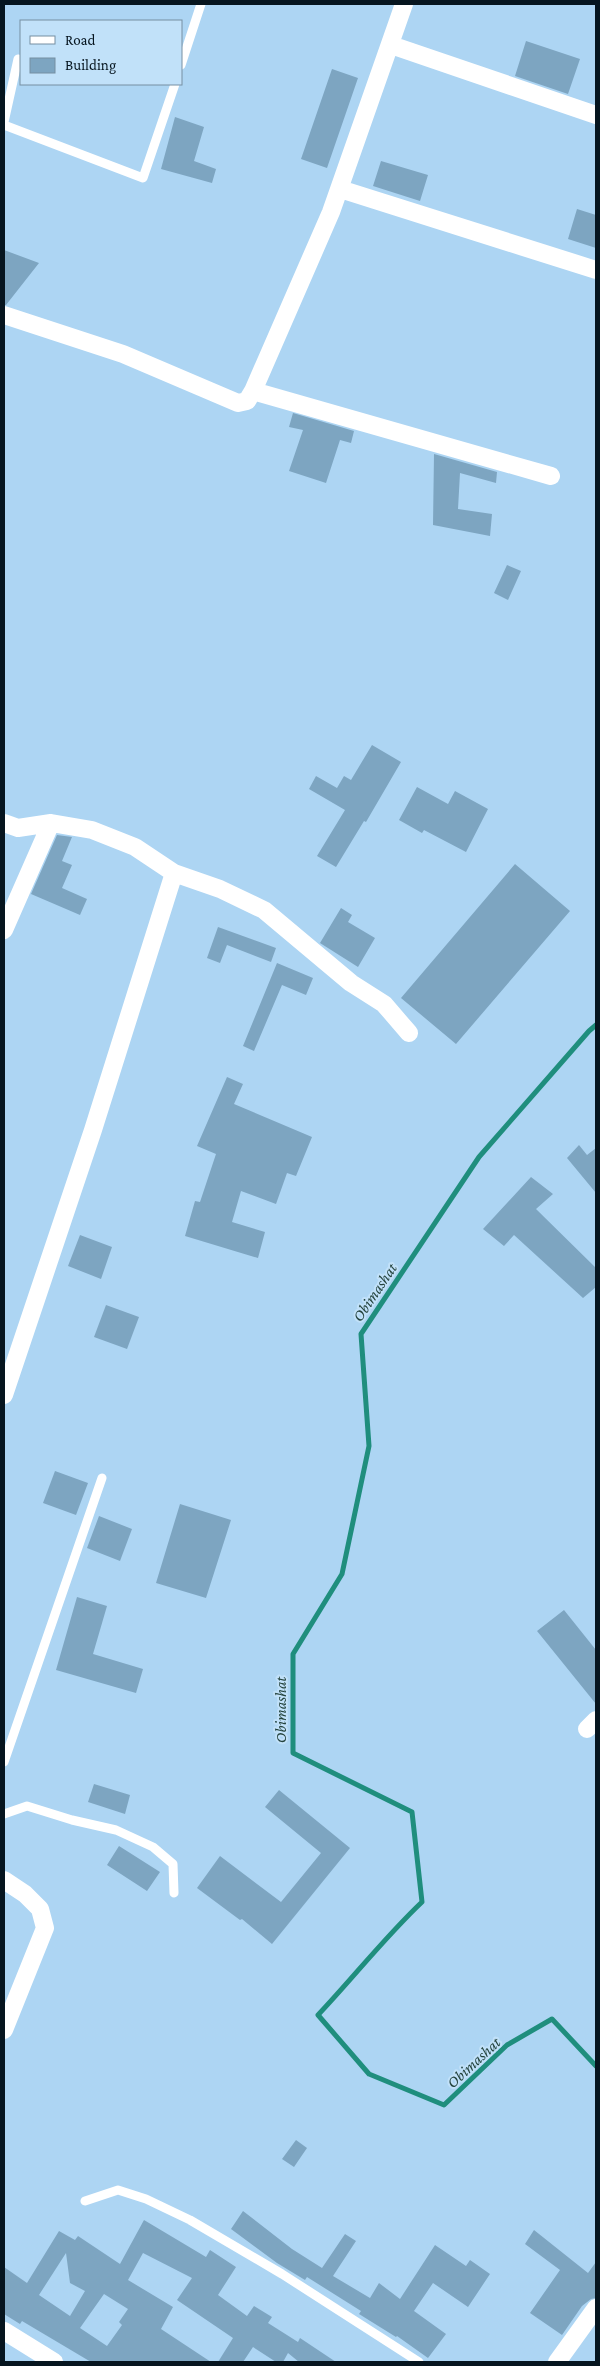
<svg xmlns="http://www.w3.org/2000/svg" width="600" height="2366" viewBox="0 0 600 2366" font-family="'Crimson Pro',serif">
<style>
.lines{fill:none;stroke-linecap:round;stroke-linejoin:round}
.stream{stroke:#1f8e7d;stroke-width:5}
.building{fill:#7da5c1;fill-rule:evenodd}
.lane{stroke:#fff;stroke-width:9}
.street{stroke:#fff;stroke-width:18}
.labels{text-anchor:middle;stroke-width:4;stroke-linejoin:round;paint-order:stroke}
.water-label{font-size:16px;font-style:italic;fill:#24433d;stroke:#c1e1f9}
</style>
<rect width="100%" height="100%" fill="#add5f3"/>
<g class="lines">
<!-- stream -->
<path class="stream" d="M596 1025 589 1031 479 1157 361 1334 369 1446 342 1574 293 1654V1753L412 1812 422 1902C385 1937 353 1978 318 2015L369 2074 444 2105 507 2045 552 2019 596 2066"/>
</g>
<!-- building -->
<path class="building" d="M526 41 580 59 568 94 515 76Z
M332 69 358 78 327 168 301 159Z
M175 117 204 127 194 161 216 169 212 183 161 169Z
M381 161 428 175 420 201 373 186Z
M577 209 596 215V248L568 239Z
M4 250 39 263 6 305H4Z
M293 413 354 431 351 443 340 440 326 483 289 471 303 430 289 427Z
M434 454 497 472 496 483 460 473 458 509 492 514 490 536 433 525Z
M507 565 521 571 508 600 494 593Z
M372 745 401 762 366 822 364 821 336 867 317 856 345 810 309 789 316 776 337 788 344 776 351 780Z
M417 787 448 804 455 791 488 809 466 852 424 830 422 833 399 820Z
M57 835 72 837 62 861 72 865 62 888 87 899 80 915 31 894Z
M515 864 570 911 456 1044 401 998Z
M341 908 352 915 348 922 375 938 358 967 320 943Z
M218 927 276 948 271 962 227 945 220 963 207 958Z
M277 963 313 978 306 995 282 985 254 1051 243 1046Z
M227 1077 243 1084 234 1104 312 1137 296 1176 287 1173 276 1204 241 1191 232 1222 265 1232 258 1258 185 1236 195 1201 200 1202 216 1154 197 1146Z
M579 1145 587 1155 596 1148V1193L567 1158Z
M531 1177 553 1194 536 1209 596 1268V1287L583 1298 514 1235 504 1246 483 1229Z
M80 1235 112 1247 101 1279 68 1266Z
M106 1305 139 1317 127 1349 94 1337Z
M55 1471 88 1483 76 1515 43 1503Z
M180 1504 231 1520 206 1598 156 1583Z
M99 1516 132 1529 120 1561 87 1548Z
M77 1597 107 1606 93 1654 143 1669 136 1693 56 1670Z
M564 1610 596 1650V1704L537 1631Z
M94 1784 130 1795 125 1814 88 1802Z
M279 1790 350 1848 272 1944 242 1919 240 1920 197 1888 220 1856 281 1902 321 1853 265 1807Z
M119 1846 160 1872 147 1891 107 1865Z
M296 2140 307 2148 294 2167 282 2159Z
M243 2211 292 2249 322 2268 345 2234 356 2241 333 2276 370 2298 379 2283 400 2299 435 2245 466 2266 470 2260 490 2274 468 2307 433 2283 414 2311 446 2334 428 2358 397 2336 396 2337 359 2314 361 2311 307 2277 305 2280 277 2263 231 2229Z
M144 2220 206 2257 210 2250 236 2267 218 2295 247 2316 254 2306 272 2317 268 2323 298 2342 300 2338 336 2362H299L288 2353 283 2362H276L253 2347 243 2362H218L233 2338 177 2300 192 2278 143 2253 128 2280 173 2307 161 2329 211 2362H91L22 2321 20 2324 4 2314V2267L27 2283 59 2231 75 2240 78 2236 120 2264ZM66 2253 70 2283 85 2291 70 2316 39 2295ZM104 2294 128 2309 119 2322 122 2325 107 2346 80 2328Z
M534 2230 588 2273 596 2262V2298L591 2299 582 2306 562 2335 530 2313 560 2270 525 2244Z"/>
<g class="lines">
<!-- lane -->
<path class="lane" d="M181 65 201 4
M4 122 18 59
M4 125 143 178 175 84
M4 1762 102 1478
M4 1814 27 1806 72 1820 116 1830 153 1847 173 1864 174 1893
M85 2201 118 2190 146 2199 190 2220 282 2274 419 2362"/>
<!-- street -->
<path class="street" d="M391 45 596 115
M340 189 596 270
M4 315 123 354 238 403 247 401 253 391 331 212 404 4
M253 391 551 476
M4 823 18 828 51 823 92 830 135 847 174 873 220 889 264 910 351 983 384 1004 409 1033
M4 930 51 823
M4 1395 93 1130 174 873
M587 1729 596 1720
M4 1880 25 1894 40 1909 45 1928 4 2030
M4 2331 54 2362
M557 2362 596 2308"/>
</g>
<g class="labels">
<!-- water labels -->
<g class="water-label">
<text transform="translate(374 1292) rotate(-56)" y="6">Obimashat</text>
<text transform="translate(280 1710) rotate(-90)" y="6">Obimashat</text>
<text transform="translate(473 2062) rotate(-43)" y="6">Obimashat</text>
</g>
</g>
<!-- border -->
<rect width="600" height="2366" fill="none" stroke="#06151f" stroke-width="10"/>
<!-- legend -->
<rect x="20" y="20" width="162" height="65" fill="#c1e1f9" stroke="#768fa2"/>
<rect x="30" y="36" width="25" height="8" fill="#ffffff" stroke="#768fa2"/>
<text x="65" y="45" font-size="15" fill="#06151f">Road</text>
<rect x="30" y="58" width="25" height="15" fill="#7da5c1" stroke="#768fa2"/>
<text x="65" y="70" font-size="15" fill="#06151f">Building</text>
</svg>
